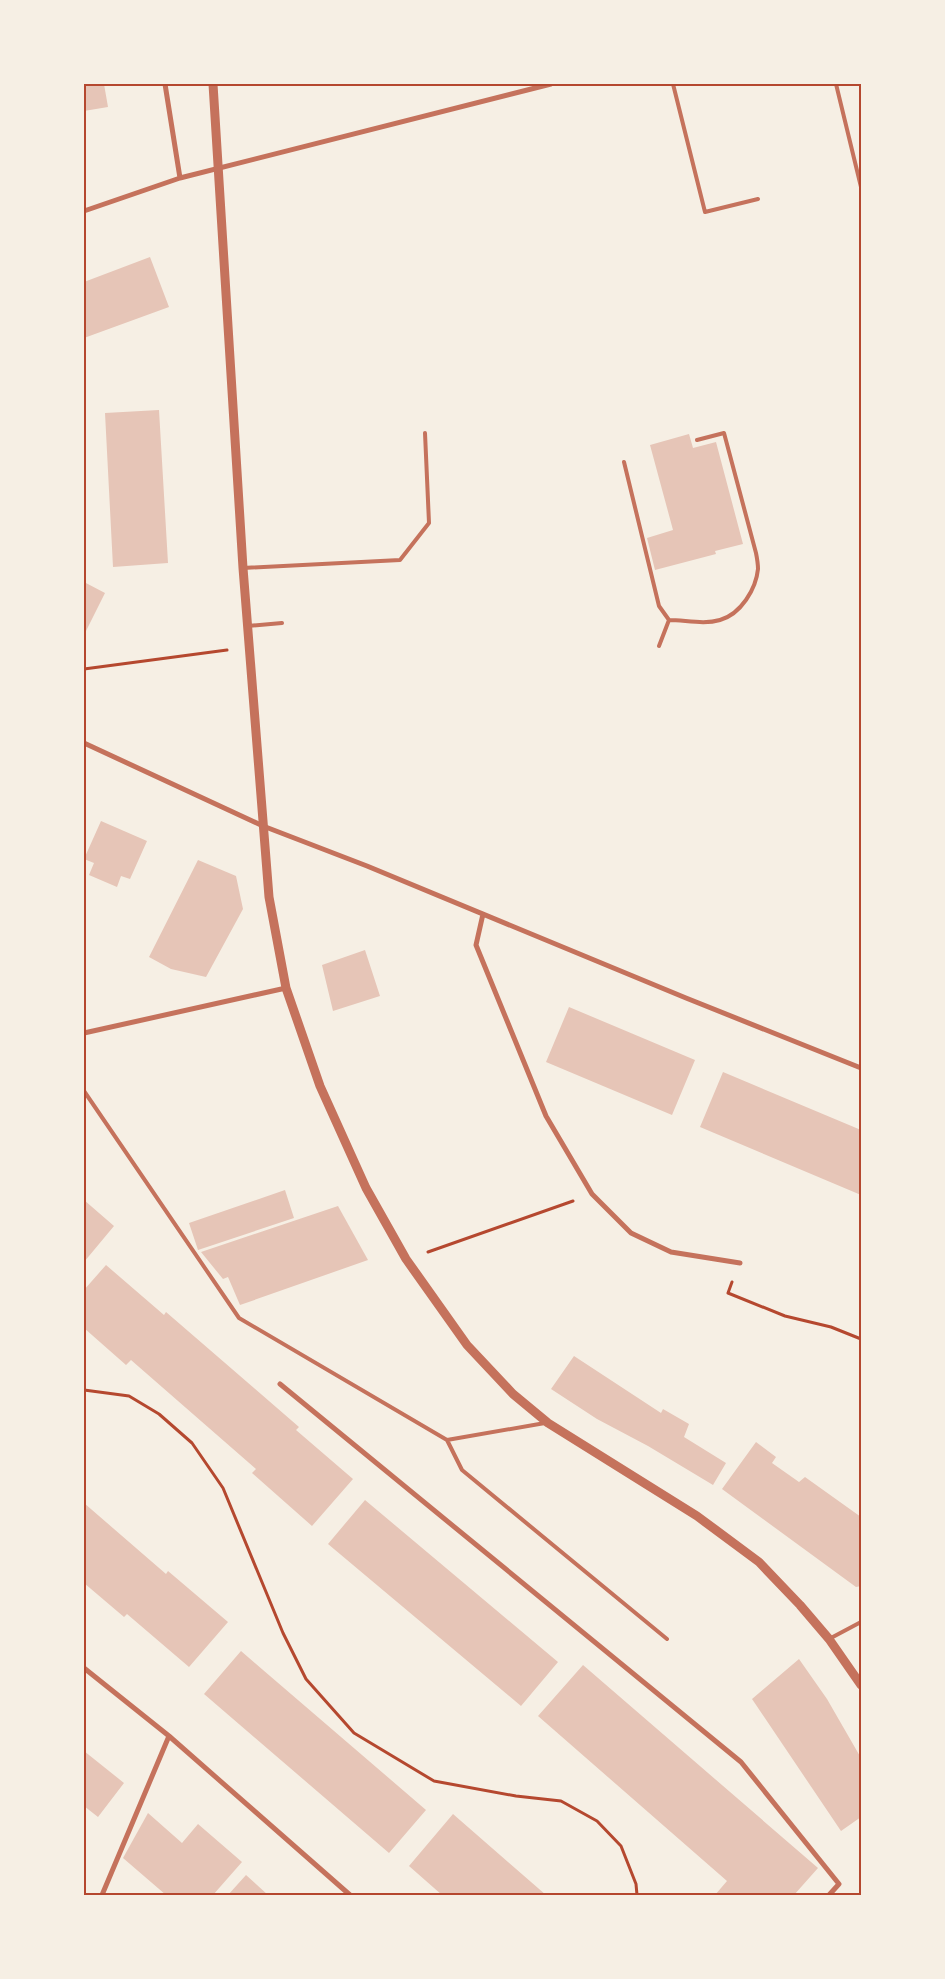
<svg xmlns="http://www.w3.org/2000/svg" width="945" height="1979" viewBox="0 0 945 1979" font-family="'Fira Sans Condensed',sans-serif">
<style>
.building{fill:#e6c5b7}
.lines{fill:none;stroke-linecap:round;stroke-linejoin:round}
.path{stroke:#b5482f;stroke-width:3}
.service{stroke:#c5725c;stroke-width:4}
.minor{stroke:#c5725c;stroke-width:5}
.tertiary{stroke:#c5725c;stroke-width:9}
.neatline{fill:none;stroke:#b5482f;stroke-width:2}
</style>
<rect width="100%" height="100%" fill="#f6efe4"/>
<!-- building -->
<path class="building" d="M84 84H104L108 107 84 111Z
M150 257 169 307 84 338V282Z
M159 410 168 563 113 567 105 413Z
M689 434 693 448 716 442 743 544 715 551 716 554 655 570 647 538 673 530 650 445Z
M84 582 105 593 84 635Z
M101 821 147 841 130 879 121 876 117 887 89 875 94 863 84 859Z
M198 860 236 876 243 909 206 977 171 969 149 957Z
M365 950 380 996 333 1011 322 965Z
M569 1007 695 1060 672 1115 546 1062Z
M723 1072 861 1130V1195L700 1127Z
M285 1190 294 1218 198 1250 189 1223Z
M84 1200 114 1226 84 1262Z
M338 1206 368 1260 240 1305 228 1277 223 1279 201 1252Z
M106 1265 164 1315 166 1312 299 1427 296 1430 353 1479 312 1526 252 1473 256 1469 131 1360 126 1365 84 1328V1290Z
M574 1356 661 1413 663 1409 689 1424 684 1437 726 1463 713 1485 648 1446 597 1419 551 1389Z
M756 1442 776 1457 772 1463 799 1482 805 1477 861 1517V1586L856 1587 722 1489Z
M365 1500 558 1662 521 1706 328 1544Z
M84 1503 166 1574 168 1571 228 1622 189 1667 127 1614 124 1617 84 1583Z
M241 1651 426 1810 389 1853 204 1694Z
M799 1659 827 1699 861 1758V1817L841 1831 752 1699Z
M583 1665 818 1868 794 1895H715L727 1881 538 1716Z
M84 1751 124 1783 98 1817 84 1806Z
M148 1813 182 1843 198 1824 242 1862 213 1895H166L123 1858Z
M453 1814 546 1895H442L409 1866Z
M246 1875 268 1895H228Z"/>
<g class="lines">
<!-- path -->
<path class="path" d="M84 669 227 650
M428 1252 573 1201
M732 1282 728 1293 785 1316 831 1327 861 1339
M84 1390 129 1396 159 1414 192 1443 223 1488 283 1633 306 1679 354 1733 434 1781 516 1796 561 1801 597 1821 621 1846 636 1884 637 1895"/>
<!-- service -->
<path class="service" d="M673 84 705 212 758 199
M836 84 861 187
M624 462 659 606 669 620 659 646
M243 568 400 560 429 523 425 433
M669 620C685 620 704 625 720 620 741 614 756 589 758 569 758 563 757 558 756 553L724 433 697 440
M247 626 282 623
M84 1091 239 1318 447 1440 545 1423
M447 1440 462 1470 667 1639
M829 1639 861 1622"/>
<!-- minor -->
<path class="minor" d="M165 84 180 178
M84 211 180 178 551 84
M84 743 263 826 367 866 686 998 861 1068
M483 914 476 945 546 1116 592 1194 631 1233 671 1252 740 1263
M84 1033 286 988
M280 1384 741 1762 839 1884 829 1895
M84 1668 169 1736 350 1895
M102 1895 169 1736"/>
<!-- tertiary -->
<path class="tertiary" d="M213 84 243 568 269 897 286 988 320 1086 366 1188 406 1259 467 1345 513 1394 548 1423 697 1516 759 1562 800 1605 829 1639 861 1685"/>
</g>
<!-- border -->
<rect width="945" height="1979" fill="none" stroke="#f6efe4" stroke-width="170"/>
<rect x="85" y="85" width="775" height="1809" class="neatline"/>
</svg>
